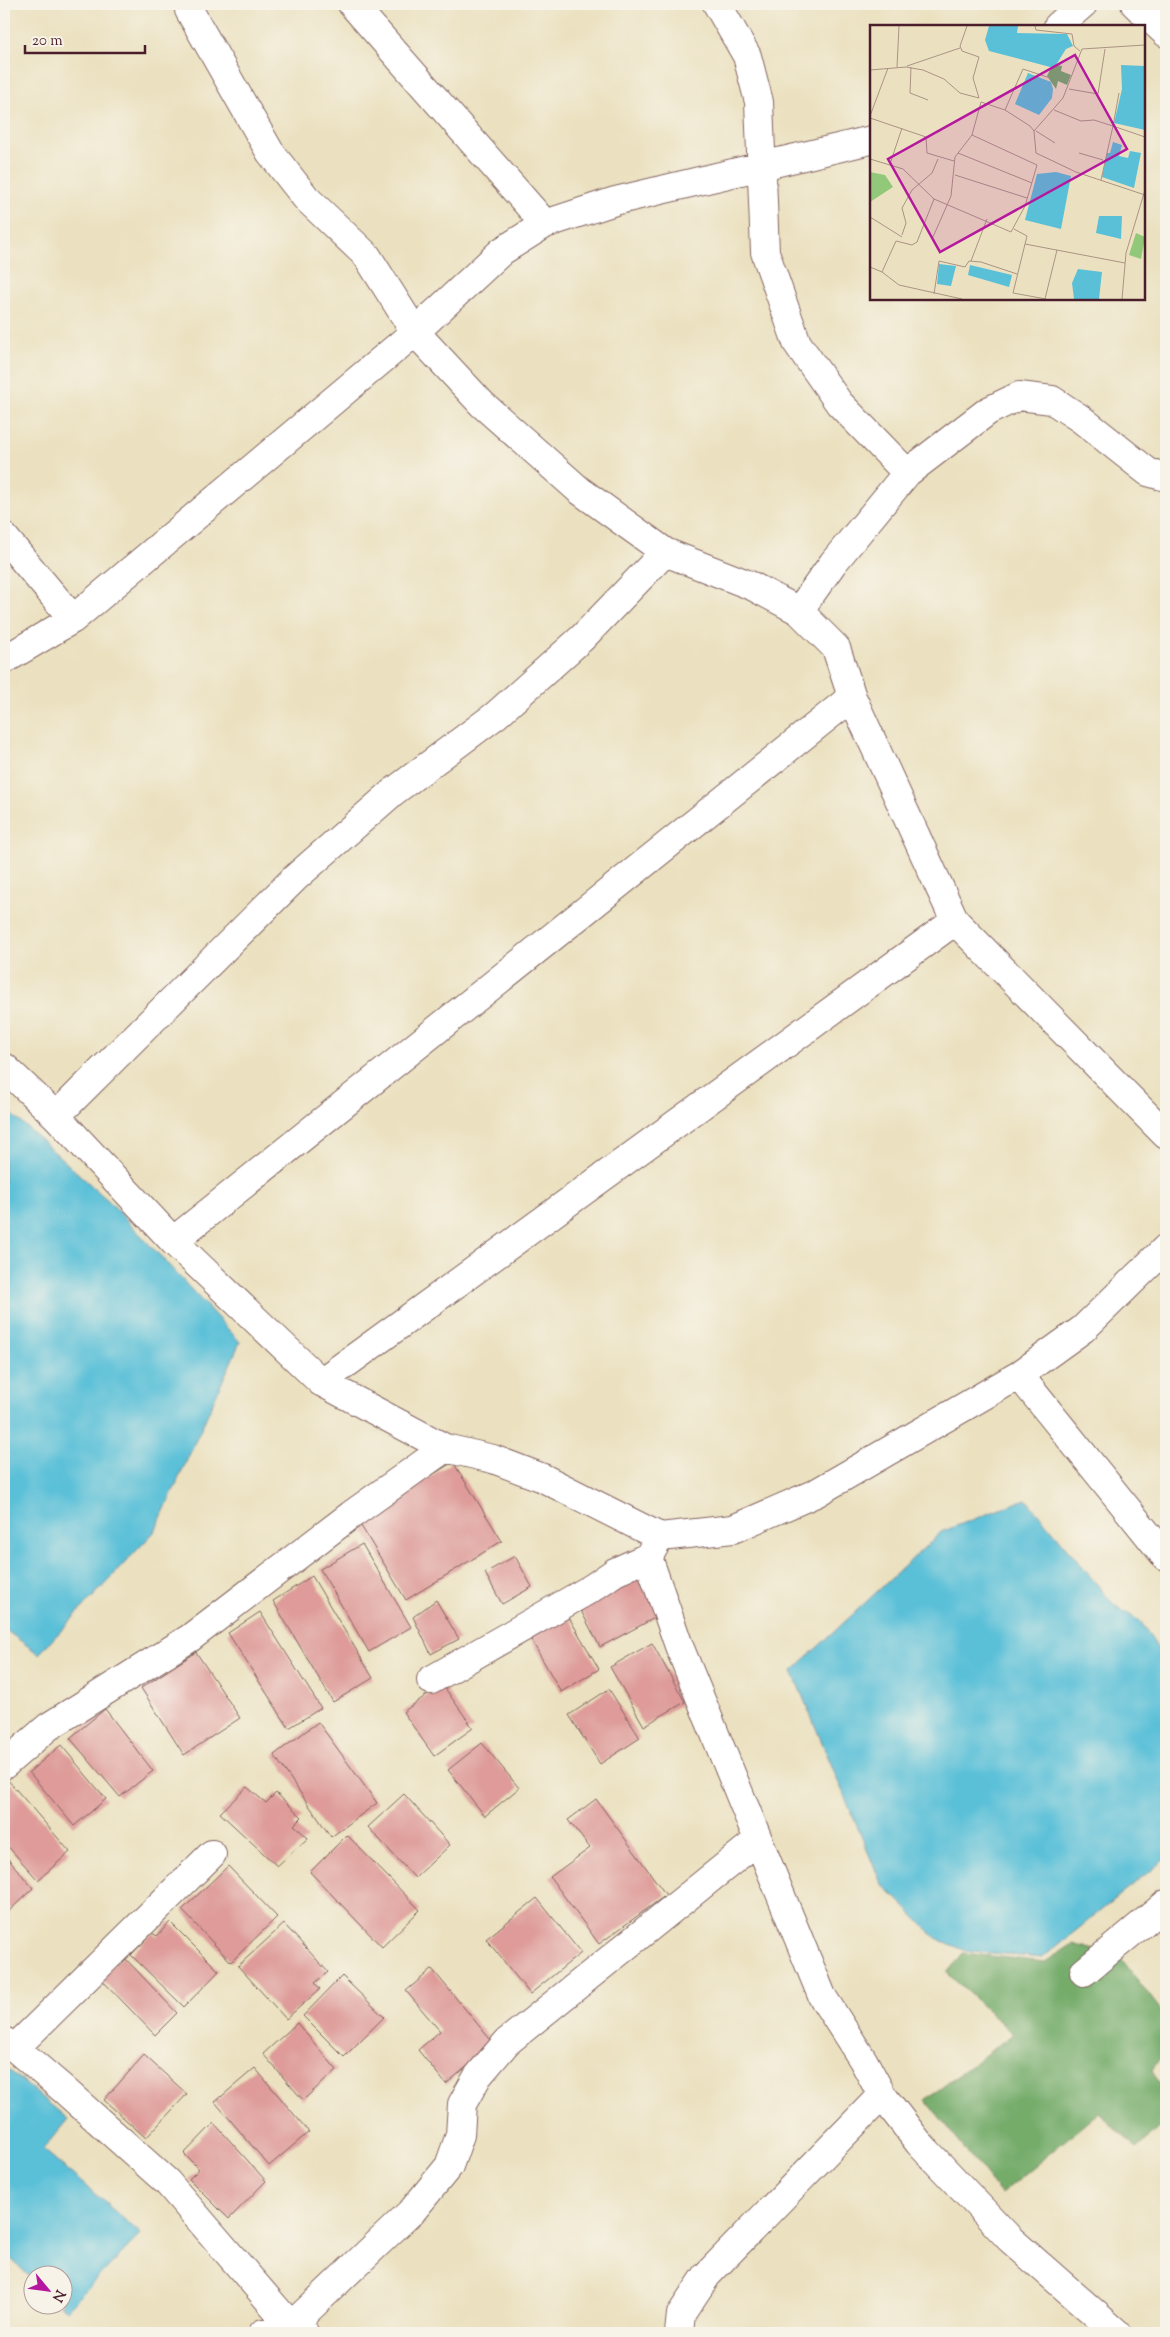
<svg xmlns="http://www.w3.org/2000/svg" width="1170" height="2337" viewBox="0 0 1170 2337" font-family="'Sorts Mill Goudy',serif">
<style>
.forest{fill:#74ac6a;stroke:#5f664a}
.water{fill:#5ac0d8;stroke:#527082}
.building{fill:#de9b99}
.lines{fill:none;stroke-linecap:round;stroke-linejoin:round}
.minor-casing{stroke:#82635f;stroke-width:30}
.minor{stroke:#fff;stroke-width:28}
.inset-road{fill:none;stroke:#ab9384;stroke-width:1}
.view{fill:#b5179e;fill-opacity:0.15;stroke:#b5179e;stroke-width:2.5}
.inset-edge{fill:none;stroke:#4a1f2b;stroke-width:2.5}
</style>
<rect width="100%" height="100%" fill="#f7f3e8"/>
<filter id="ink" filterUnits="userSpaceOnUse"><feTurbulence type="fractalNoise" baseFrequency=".02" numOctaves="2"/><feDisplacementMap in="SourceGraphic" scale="10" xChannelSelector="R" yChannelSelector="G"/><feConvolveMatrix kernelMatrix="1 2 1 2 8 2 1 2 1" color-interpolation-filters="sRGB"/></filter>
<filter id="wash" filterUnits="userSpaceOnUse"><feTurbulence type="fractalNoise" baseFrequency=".0096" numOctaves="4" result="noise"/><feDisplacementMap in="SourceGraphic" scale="20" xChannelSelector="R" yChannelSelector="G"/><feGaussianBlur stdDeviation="1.12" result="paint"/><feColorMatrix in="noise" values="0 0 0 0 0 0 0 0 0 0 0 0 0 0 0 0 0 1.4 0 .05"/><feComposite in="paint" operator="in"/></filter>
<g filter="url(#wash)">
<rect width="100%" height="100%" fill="#ebe1c0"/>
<!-- forest -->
<path class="forest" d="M1073 1944 1120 1957 1166 2017V2049L1152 2070 1166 2095V2122L1137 2149 1099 2112 1001 2194 925 2100 1013 2034 947 1973 963 1953 1045 1962Z"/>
<!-- water -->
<path class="water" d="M4 1107 111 1203 240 1342 155 1531 39 1654 4 1629Z
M1026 1499 1114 1605 1141 1622 1166 1662V1858L1042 1958 964 1950 936 1938 881 1883 792 1671 941 1532Z
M4 2066 68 2119 43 2149 141 2234 66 2310 60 2305 62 2304V2274H32V2279L4 2252Z"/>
<g id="blocks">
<!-- building -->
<path class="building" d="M453 1462 502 1541 406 1600 358 1521Z
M362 1544 411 1627 369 1652 320 1569Z
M515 1556 532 1587 502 1604 485 1573Z
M639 1570 662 1614 600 1647 577 1603Z
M312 1576 373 1678 333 1702 273 1601Z
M436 1600 459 1639 431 1654 413 1617Z
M260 1612 321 1708 289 1728 228 1633Z
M567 1614 599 1669 561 1692 529 1636Z
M652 1643 685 1702 644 1726 610 1667Z
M196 1652 240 1718 184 1755 141 1688Z
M442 1684 473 1728 434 1756 403 1712Z
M609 1689 640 1738 600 1764 569 1715Z
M105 1709 153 1771 120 1797 70 1738Z
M318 1722 377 1803 331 1837 274 1755Z
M482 1743 519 1788 485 1816 448 1770Z
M61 1745 106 1799 74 1826 29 1772Z
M7 1779 70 1852 38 1880 4 1842V1781Z
M247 1787 266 1803 276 1793 302 1817 294 1825 308 1838 277 1866 220 1813Z
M404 1794 450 1845 415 1878 368 1827Z
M596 1799 666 1895 599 1944 550 1877 590 1848 568 1820Z
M347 1835 420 1910 382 1947 310 1872Z
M4 1854 33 1888 6 1914 4 1912Z
M228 1866 277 1917 231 1962 182 1910Z
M537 1898 581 1953 530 1994 486 1939Z
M170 1922 219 1971 184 2007 131 1955 152 1933 157 1936Z
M284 1924 328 1972 315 1983 320 1989 286 2019 238 1966Z
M123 1956 177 2013 155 2035 100 1978Z
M432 1969 494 2044 446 2084 418 2050 440 2031 406 1991Z
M342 1976 384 2017 344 2057 303 2016Z
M297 2023 337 2070 303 2100 263 2054Z
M144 2055 187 2094 146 2138 104 2100Z
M255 2068 309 2132 269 2166 215 2102Z
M214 2123 266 2181 229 2219 189 2179 199 2169 184 2154Z"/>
</g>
</g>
<g filter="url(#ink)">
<use href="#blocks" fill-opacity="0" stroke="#82635f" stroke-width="1"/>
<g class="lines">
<!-- minor casing -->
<g class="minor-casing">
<path id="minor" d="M352 4 545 224
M717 4 747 56 759 102 765 252 797 343 839 403 907 473
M1135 4 1166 33
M189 10 270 152 306 198 367 256 415 332 482 404 579 490 665 552 752 586 799 611 836 648 852 697 955 921 1166 1135
M1058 26 1083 4
M4 537 73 619
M799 611 833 563 907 473 988 411 1019 396 1052 400 1081 419 1148 472 1166 477
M4 660 73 619 415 332 502 251 545 224 615 201 871 140
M4 1067 56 1116 173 1241 321 1382 955 921
M56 1116 295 878 393 792 496 715 582 638 665 552
M173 1241 852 697
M1019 1375 1166 1557
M321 1382 445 1448
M660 1537 648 1557 679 1646 822 1996 863 2060 882 2095 919 2143 1010 2239 1117 2333
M431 1680 592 1588 615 1572 648 1557
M4 1765 48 1727 190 1638 351 1515 445 1448 493 1459 543 1478 660 1537 733 1529 816 1493 1019 1375 1083 1329 1166 1248
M1084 1972 1166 1904
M4 2041 15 2048 63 2089 167 2182 291 2326 413 2210 449 2166 460 2135 462 2104 478 2076 507 2042 758 1840
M15 2048 212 1854
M263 2333 291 2326 304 2332
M679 2333 681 2314 707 2275 882 2095"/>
</g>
<!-- minor -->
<use href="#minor" class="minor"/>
</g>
</g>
<!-- overview -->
<g transform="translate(870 25)">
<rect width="275" height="275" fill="#ebe1c0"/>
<path d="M0 147 15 150 23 162 0 177ZM266 208 275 212 271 234 259 230Z" fill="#91c87a"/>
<path d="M187 40 192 41 191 46 201 50 197 60 188 56 186 64 177 51 181 43Z" fill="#74ac6a"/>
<path d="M119 1H148L147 8 197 9 203 21 196 24 184 43 119 26 115 15ZM251 40 275 41V105L244 98 252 64ZM158 48 181 57 183 64 182 73 169 90 145 79ZM243 117 252 120 249 131 258 133 260 126 271 128 264 163 232 152 237 128H240ZM186 147 201 151 191 204 155 195 167 149ZM229 191H252L251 214 226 208ZM69 239 86 241 81 261 67 259ZM100 240 142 250 139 262 98 250ZM208 244 232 247 229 274H204L202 258Z" fill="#5ac0d8"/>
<path class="inset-road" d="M97 1 90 21 92 26 109 32 103 53 109 73M165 1 166 5 202 9 204 21 210 26M37 41 90 23M27 42 29 1M41 42 40 68 58 75M0 45 36 42 53 45 74 54 90 68 109 73M199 64 228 69 235 24M249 68 243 101 275 112M135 85 153 44 180 53M184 85 211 96 224 95 243 101 231 155M0 91 18 43M0 93 56 112 57 128 84 136M164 106 193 73 212 24 275 20M166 106 185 118M88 128 162 158M209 128 233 135M0 134 33 144 64 174 141 207 155 181 167 140 102 110M20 139 32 103M85 150 157 173M0 192 32 212M144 204 157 211 143 268 176 274M32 210 36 198 32 183 42 165 62 148 68 134M63 212 81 171 85 132 102 110 111 77 135 85 160 101 164 106 166 128 206 147 275 170M155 219 255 238M101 236 117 194M0 242 12 247 29 260 92 274M12 247 26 216 42 220 47 217 64 174M64 269 69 236 95 242 99 236 111 237 147 249M175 274 187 225M252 274 256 228 275 165"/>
<path class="view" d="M205 30 257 124 70 227 18 134Z"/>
<rect width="275" height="275" class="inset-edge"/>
</g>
<!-- margin -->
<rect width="1170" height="2337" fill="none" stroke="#f7f3e8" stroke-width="20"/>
<!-- north arrow -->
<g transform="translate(48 2290) rotate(119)"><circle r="24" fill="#f7f3e8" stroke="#b29e9c"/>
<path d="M0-4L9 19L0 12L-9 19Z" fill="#b5179e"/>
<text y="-8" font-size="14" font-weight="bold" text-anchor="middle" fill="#4a1f2b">N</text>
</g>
<!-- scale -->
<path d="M25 45v8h120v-8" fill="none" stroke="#4a1f2b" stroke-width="2.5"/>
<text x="32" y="45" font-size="15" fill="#4a1f2b" stroke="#f7f3e8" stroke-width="4" paint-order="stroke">20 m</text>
</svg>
